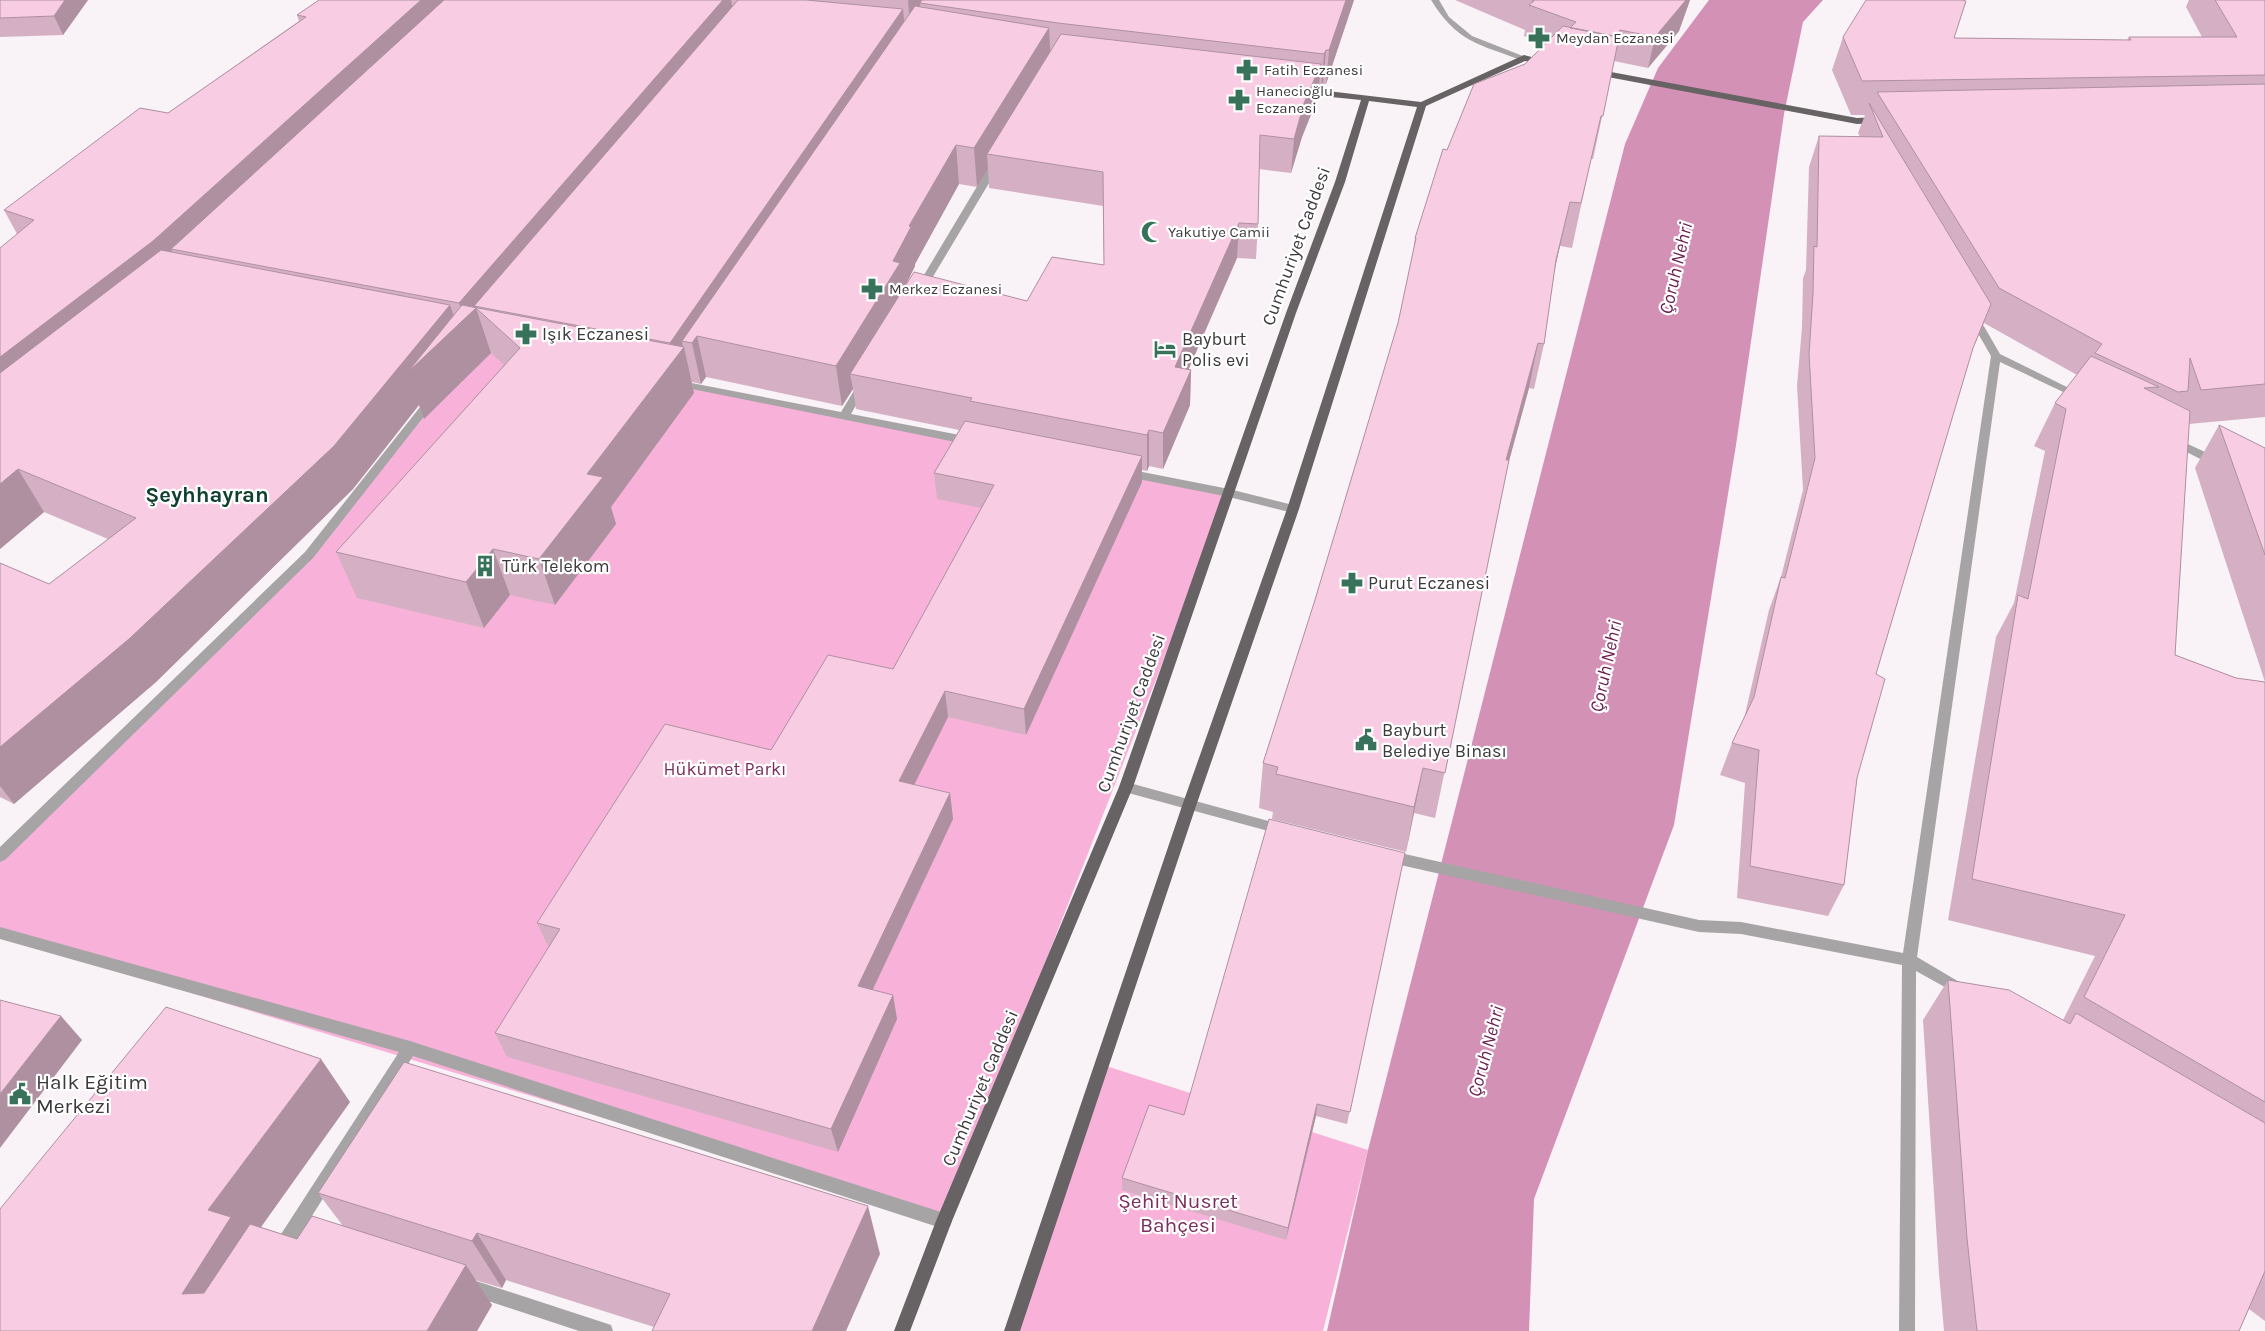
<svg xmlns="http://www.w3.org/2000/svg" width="2265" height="1331" viewBox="0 0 2265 1331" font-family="Karla,sans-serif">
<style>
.green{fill:#f8b2d9}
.water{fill:#d491b6}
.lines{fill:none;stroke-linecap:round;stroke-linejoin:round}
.minor{fill:#a7a4a5;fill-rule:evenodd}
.major{fill:#676264;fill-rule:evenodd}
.wall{fill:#d5b0c4;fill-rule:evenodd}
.shaded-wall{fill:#ae90a0}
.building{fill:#f8cde4;stroke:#ae90a0}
.labels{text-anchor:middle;stroke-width:4.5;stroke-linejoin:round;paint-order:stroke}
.far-poi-label{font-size:15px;fill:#3c393b;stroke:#fff;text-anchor:start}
.street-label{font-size:18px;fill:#3c393b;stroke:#fff}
.poi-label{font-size:18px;fill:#3c393b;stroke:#fff;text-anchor:start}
.park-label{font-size:18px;fill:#7b2d5e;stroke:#fff}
.water-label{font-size:19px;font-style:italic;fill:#6b1d4f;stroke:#fff}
.near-poi-label{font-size:21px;fill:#3c393b;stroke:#fff;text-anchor:start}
.near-park-label{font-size:21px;fill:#7b2d5e;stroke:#fff}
.district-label{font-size:22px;font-weight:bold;fill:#10402e;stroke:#fff}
</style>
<rect width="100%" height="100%" fill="#f9f2f6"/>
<!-- green -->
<path class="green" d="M474 345 1229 493 944 1221 0 935V856L309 555Z
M1103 1065 1368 1150 1323 1331H1014Z"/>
<!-- water -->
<path class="water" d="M1709 0H1823L1803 22 1784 114 1736 445 1674 825 1534 1199 1529 1331H1327L1368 1150 1625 144 1658 68Z"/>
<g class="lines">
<!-- minor -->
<path class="minor" d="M1431 0H1439L1449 17 1472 36 1528 58 1521 60C1478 44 1457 42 1431 0Z
M996 160 1001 163 925 290 924 292H916L915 290 991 163Z
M1973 313 1978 316 2000 354 2085 396 2084 398H2076L2000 362 1917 957 1966 986 1968 990 1966 994 1961 996 1916 971 1915 1331H1899L1902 965 1741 934 1699 932 1387 862 1382 860 1380 856 1382 852 1387 850 1699 920 1741 922 1903 953 1991 356 1968 316Z
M676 380 841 412 858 384 862 383 867 386 851 414 970 437 975 441 970 445 672 385 671 383Z
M432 396 437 399 436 401 313 558 5 860 0 862V847L305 552 428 397Z
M2173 437 2222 460 2224 463 2222 466H2214L2169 443 2168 441 2169 439Z
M1127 469 1229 489 1297 506 1299 509 1293 513 1229 497 1123 476 1121 473 1123 470Z
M1126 782 1283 825 1288 826 1290 830 1288 834 1283 835 1121 791 1119 787 1121 783Z
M0 927 410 1041 944 1213 950 1216 952 1221 950 1226 944 1229 413 1056 286 1257 280 1259 274 1257 272 1251 274 1245 399 1052 0 939Z
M467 1278 605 1323 611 1325 613 1331H579L467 1294 461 1292 459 1286 461 1280Z"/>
<!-- major -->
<path class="major" d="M1524 55 1550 62 1546 65 1525 61 1426 106 1299 509 1196 806 1020 1331H1004L1182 806 1287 509 1417 107 1369 101 1345 182 1296 313 1133 787 952 1221 910 1331H894L936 1221 1119 787 1286 313 1335 182 1361 100 1302 94 1298 91 1302 88 1421 102Z
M1595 69 1857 118 1878 117 1882 120 1878 123 1857 124 1592 74V70Z"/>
</g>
<!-- wall -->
<path class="wall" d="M0 0H88L63 35 0 37Z
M319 0H1354L1326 84H1323L1321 88H1319L1318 97 1302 137 1291 173 1259 169 1258 224 1256 259 1237 258 1188 369 1191 370 1190 405 1163 469 1149 466 1147 471 1142 470V482L1026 735 948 717 914 785 950 793 953 819 873 990 893 995 897 1019 838 1152 507 1057 495 1033 549 948 537 923 771 750 893 669 981 508 937 499 934 473 959 430 856 409 853 389 842 406 706 377 701 384 692 382 694 393 611 507 616 524 555 605 510 595 484 628 357 598 336 552 504 365 491 353 424 419 419 405 353 489 156 682 14 804 0 797V563L49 584 108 539 44 512 0 549 17 234 4 210 168 113 299 21 297 15ZM988 169 989 188 1103 206 1104 265 1027 301 908 281 915 266V264L959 184 977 187Z
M1455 0H1690L1679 31 1648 68 1614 61 1593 159H1591L1572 248 1560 246 1554 274 1544 344 1534 389 1529 388 1509 460 1435 818 1414 813 1406 852 1272 819 1273 812 1259 808 1263 763 1314 603 1398 323 1412 259 1415 238 1447 150 1525 64 1545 44 1524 36 1525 30Z
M2189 0H2265V417L2189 424 2175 655 2236 678 2265 682 2195 468 2219 425 2265 448V1321L2249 1309 2239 1331H1944L1939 1273 1923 1020 1948 980 2063 1020 2095 956 1948 920 1996 637 2014 603 2045 451 2034 446 2055 403 2077 375 1984 323 1973 348 1876 674 1857 778 1844 885 1828 916 1737 898 1745 783 1720 775 1732 743 1744 719 1769 610 1781 577 1803 490 1797 386 1802 327 1803 278 1806 270 1809 167 1819 136 1860 137 1858 133 1865 115H1851L1832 70 1843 37 2127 40 2129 37H2202L2186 7Z
M1405 853 1347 1124 1316 1116 1286 1240 1122 1190V1178L1184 1115Z
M350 1102 261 1227 297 1239 343 1226 318 1193 880 1254 654 1327 506 1280 502 1288 475 1280 492 1305 477 1331H0Z"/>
<!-- shaded-wall -->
<path class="shaded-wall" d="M65 0H88L63 35 54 16Z
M421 0H460L171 249 183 273 0 420V357Z
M723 0H731L736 26 476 308 491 353 424 419 419 405 353 489 156 682 14 804 0 786V747L450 305 457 325 464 319 459 303Z
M909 0H935L920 3 921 20 911 35 908 1Z
M1346 0H1354L1326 84 1329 50Z
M1686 0H1690L1679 31 1648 68 1655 37Z
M903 9 906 42 697 336 706 377 701 384 692 343 682 341 683 348 684 347 694 393 611 507 616 524 555 605 539 559 587 474 674 360 670 343Z
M1049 28 1051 66 987 154 988 169 977 187 974 148Z
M1326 50 1323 84 1321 88 1324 54Z
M1321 64 1318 97 1302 137 1291 173 1294 139 1304 103Z
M956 145 959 184 915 264V266L903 290 850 374 853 389 842 406 836 366 893 261 909 226Z
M1570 202 1560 246 1546 305 1556 260Z
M1239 223 1237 258 1174 403 1175 367Z
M1538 343 1529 388 1497 505 1506 460Z
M1191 370 1190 405 1163 469V433Z
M1149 430V466L1147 471V435Z
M1142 456V482L1026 735 1024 709Z
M18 469 44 512 0 549V484Z
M493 549 510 595 484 628 466 582Z
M945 691 948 717 903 807 899 781Z
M1423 768 1414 813 1406 852 1414 807Z
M950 793 953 819 863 1010 858 986Z
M893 995 897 1019 838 1152 831 1129Z
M61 1016 82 1040 0 1148V1094Z
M321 1059 350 1102 251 1241 221 1331 182 1294 208 1210Z
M1317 1104 1316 1116 1286 1240 1288 1228Z
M868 1206 880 1254 846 1331H812Z
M477 1233 506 1280 502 1288 472 1241Z
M466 1265 492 1305 477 1331H427Z"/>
<!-- building -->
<path class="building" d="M0 0H65L54 16 0 18Z
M319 0H421L153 241 0 357V248L34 220 4 210 140 108 168 113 306 17 297 15Z
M444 0H723L459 303 171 249Z
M738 0H806L903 9 670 343 474 306Z
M922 0H1346L1329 50H1326L1324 54 1058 23 920 3Z
M1532 0H1686L1655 37 1620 30 1618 37 1570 28 1576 22 1529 5 1534 1Z
M1866 0H1962L1966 1 1954 38 2131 40 2129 37H2237L2215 0H2265V75L1862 81 1843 37Z
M915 6 1049 28 974 148 956 145 909 226 911 227 893 261 900 263 836 366 697 336 692 343 682 341Z
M1563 26 1619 37 1603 116H1601L1581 203 1570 202 1556 260 1544 344 1538 343 1506 460H1509L1445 773 1423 768 1414 807 1276 774 1278 767 1263 763 1314 603 1398 323 1416 238H1415L1443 149 1447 150 1474 84 1525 64Z
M1061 34 1321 64 1304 103 1294 139 1260 135 1258 224 1239 223 1175 367 1191 370 1163 433 1149 430 1147 435 970 401 972 398 850 374 914 272 1027 301 1052 257 1104 265 1103 172 987 154Z
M2265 84V384L2201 390 2190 358 2188 391 2178 392 2095 353 2102 344 1999 288 1877 92Z
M1869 103 1991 304 1973 348 1876 674 1885 679 1857 778 1844 885 1750 866 1759 750 1732 743 1754 697 1781 577 1785 578 1815 458 1809 354 1813 294 1814 246 1817 247 1819 136 1883 137Z
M161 250 450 305 334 446 129 639 0 747V563L49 584 136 518 18 469 0 484V373Z
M462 305 684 347 587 474 603 477 539 559 493 549 466 582 336 552 520 348 476 308 407 373Z
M2091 356 2159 387 2144 388 2190 411 2175 655 2236 678 2265 682V1102L2084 997 2125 915 1972 879 2018 595 2028 599 2066 409 2055 403Z
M965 421 1142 456 1024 709 945 691 899 781 950 793 858 986 893 995 831 1129 495 1033 560 929 537 923 665 724 771 750 828 655 893 669 994 485 934 473Z
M2219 425 2265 448V555Z
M1269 819 1405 853 1350 1112 1317 1104 1288 1228 1122 1178 1149 1105 1184 1115Z
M1948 980 2009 990 2070 1024 2076 1013 2265 1123V1271L2239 1331H1977L1967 1238Z
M0 1000 61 1016 0 1094Z
M166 1007 321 1059 208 1210 231 1217 182 1294 204 1293 250 1224 297 1239 312 1216 466 1265 427 1331H0V1209Z
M404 1062 868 1206 812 1331H652L670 1294 477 1233 472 1241 318 1193Z"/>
<!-- icons -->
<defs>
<g id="pharmacy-bare" transform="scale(1.725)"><path d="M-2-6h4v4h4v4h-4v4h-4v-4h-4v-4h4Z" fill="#38725b" stroke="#fff" stroke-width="2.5" paint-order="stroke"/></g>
<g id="mosque-bare" transform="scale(1.725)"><path d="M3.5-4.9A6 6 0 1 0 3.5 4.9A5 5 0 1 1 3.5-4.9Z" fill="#38725b" stroke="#fff" stroke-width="2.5" paint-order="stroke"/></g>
<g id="hotel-bare" transform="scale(1.725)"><path d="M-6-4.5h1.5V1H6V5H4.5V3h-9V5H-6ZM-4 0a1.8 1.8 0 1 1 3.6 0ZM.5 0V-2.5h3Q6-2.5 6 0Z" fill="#38725b" stroke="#fff" stroke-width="2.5" paint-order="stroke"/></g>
<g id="building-bare" transform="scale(1.725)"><path d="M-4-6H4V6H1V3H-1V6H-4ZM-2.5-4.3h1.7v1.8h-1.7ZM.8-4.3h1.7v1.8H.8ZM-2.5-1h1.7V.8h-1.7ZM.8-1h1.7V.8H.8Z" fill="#38725b" stroke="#fff" stroke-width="2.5" paint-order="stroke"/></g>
<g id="civic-bare" transform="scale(1.725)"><path d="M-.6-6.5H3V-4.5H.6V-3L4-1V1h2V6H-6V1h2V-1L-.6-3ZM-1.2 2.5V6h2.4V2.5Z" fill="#38725b" stroke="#fff" stroke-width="2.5" paint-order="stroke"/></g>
</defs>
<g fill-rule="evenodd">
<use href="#pharmacy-bare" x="1539" y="38"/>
<use href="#pharmacy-bare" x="1247" y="70"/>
<use href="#pharmacy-bare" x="1239" y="100"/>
<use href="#mosque-bare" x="1152" y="232"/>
<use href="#pharmacy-bare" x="872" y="289"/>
<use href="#pharmacy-bare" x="526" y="334"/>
<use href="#hotel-bare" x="1165" y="349"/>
<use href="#building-bare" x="485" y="566"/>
<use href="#pharmacy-bare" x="1352" y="583"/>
<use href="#civic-bare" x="1366" y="740"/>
<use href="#civic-bare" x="20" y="1094"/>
</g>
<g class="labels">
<!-- far-poi labels -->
<g class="far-poi-label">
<text x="1556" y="43">Meydan Eczanesi</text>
<text x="1264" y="75">Fatih Eczanesi</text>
<text x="1256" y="96">Hanecioğlu<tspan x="1256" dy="17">Eczanesi</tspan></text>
<text x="1168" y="237">Yakutiye Camii</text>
<text x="889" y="294">Merkez Eczanesi</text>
</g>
<!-- street labels -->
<g class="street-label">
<text transform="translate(1296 246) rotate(-70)" y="6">Cumhuriyet Caddesi</text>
<text transform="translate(1131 713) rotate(-70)" y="6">Cumhuriyet Caddesi</text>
<text transform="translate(980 1088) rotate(-67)" y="6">Cumhuriyet Caddesi</text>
</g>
<!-- poi labels -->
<g class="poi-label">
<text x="542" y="340">Işık Eczanesi</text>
<text x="1182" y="345">Bayburt<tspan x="1182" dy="21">Polis evi</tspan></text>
<text x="502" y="572">Türk Telekom</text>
<text x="1368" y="589">Purut Eczanesi</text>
<text x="1382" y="736">Bayburt<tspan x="1382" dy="21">Belediye Binası</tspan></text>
</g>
<!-- park labels -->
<g class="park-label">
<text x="725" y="775">Hükümet Parkı</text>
</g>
<!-- water labels -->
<g class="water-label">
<text transform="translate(1675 268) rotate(-77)" y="7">Çoruh Nehri</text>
<text transform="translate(1605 666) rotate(-78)" y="7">Çoruh Nehri</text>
<text transform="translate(1485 1051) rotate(-75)" y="7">Çoruh Nehri</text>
</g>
<!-- near-poi labels -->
<g class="near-poi-label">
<text x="36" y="1089">Halk Eğitim<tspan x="36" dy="24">Merkezi</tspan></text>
</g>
<!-- near-park labels -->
<g class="near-park-label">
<text x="1178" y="1208">Şehit Nusret<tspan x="1178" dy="24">Bahçesi</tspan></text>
</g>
<!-- district labels -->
<g class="district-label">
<text x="207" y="502">Şeyhhayran</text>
</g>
</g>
</svg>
